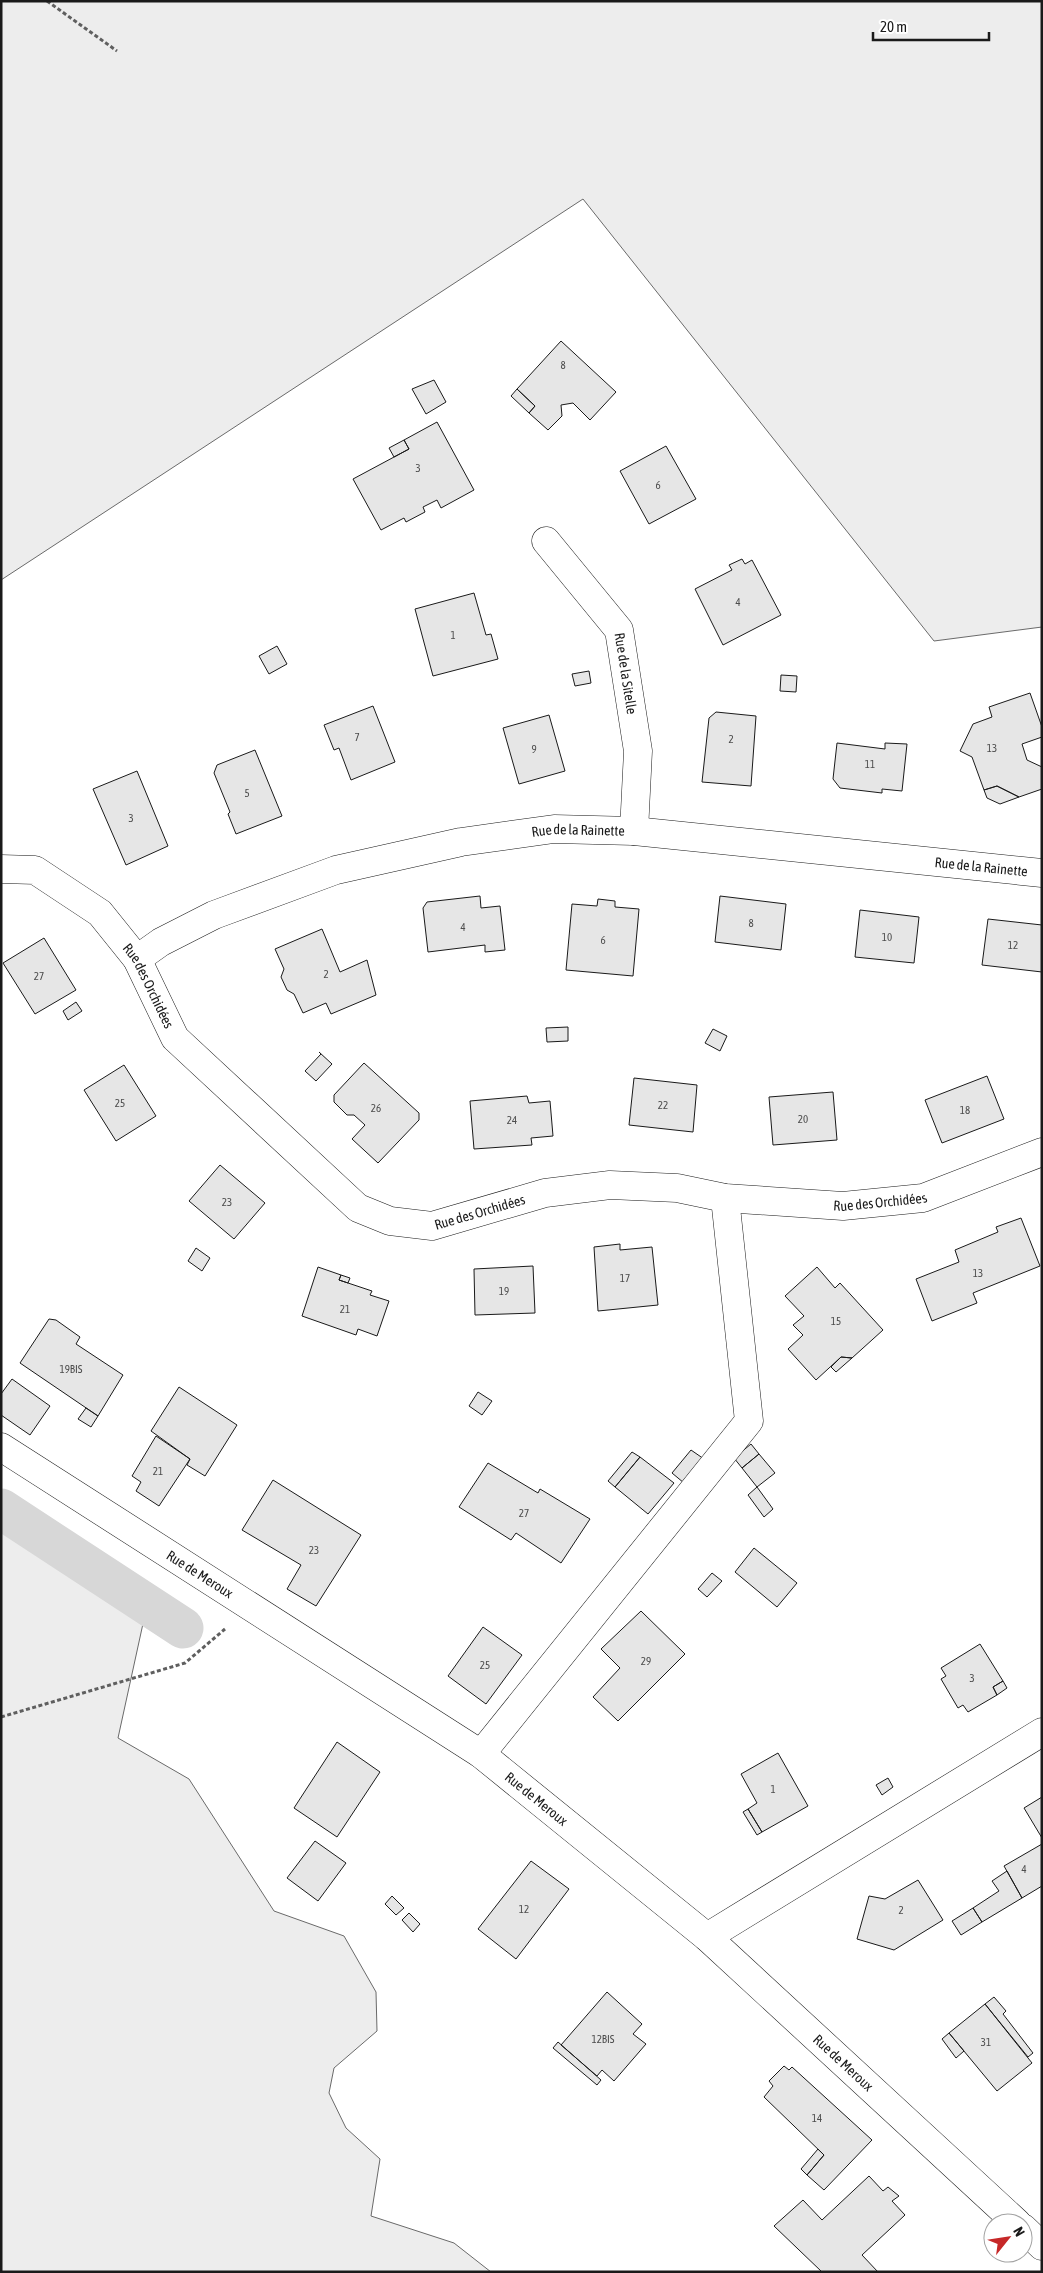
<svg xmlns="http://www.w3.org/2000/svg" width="1043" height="2273" viewBox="0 0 1043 2273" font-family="'Asap Condensed',sans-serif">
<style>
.built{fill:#ededed;stroke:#6a6a6a}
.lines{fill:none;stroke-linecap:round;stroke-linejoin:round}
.canal{stroke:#d7d7d7;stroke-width:41}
.building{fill:#e6e6e6;stroke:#1a1a1a}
.minor-casing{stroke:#1a1a1a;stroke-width:29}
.path{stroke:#5f5f5f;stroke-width:3;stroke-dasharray:4 2.5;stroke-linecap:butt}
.minor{stroke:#fff;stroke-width:28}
.labels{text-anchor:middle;stroke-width:4;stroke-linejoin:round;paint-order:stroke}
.number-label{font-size:11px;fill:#4d4d4d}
.street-label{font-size:14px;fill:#1a1a1a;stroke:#fff}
</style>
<rect width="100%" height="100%" fill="#fff"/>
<!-- built -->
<path class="built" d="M1 1H1042V627L934 641 583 199 1 580Z
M1 1492 123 1572 144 1619 118 1738 189 1779 274 1911 344 1936 376 1992 377 2031 334 2068 329 2093 346 2128 380 2159 371 2216 454 2243 491 2272H1Z"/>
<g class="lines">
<!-- canal -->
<path class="canal" d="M1 1509 183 1628"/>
</g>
<!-- building -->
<path class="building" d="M561 341 616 392 590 420 573 403 561 405 562 416 548 430 529 413 535 406 517 389Z
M434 380 446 402 426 414 412 389Z
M517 389 535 406 529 413 511 396Z
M437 422 474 490 441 508 437 500 423 507 425 512 406 522 404 518 381 530 353 479 409 449 404 440Z
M404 440 409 449 394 457 389 448Z
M666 446 696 499 649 524 620 471Z
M742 559 745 564 752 560 781 615 723 645 695 589 732 570 729 565Z
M474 593 486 635 491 634 498 659 433 676 415 609Z
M277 646 287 664 269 674 259 656Z
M589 671 591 683 575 686 572 674Z
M781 675 797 676 796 692 780 691Z
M1030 693 1042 727V737L1022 744 1027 760 1042 767V789L1019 797 997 786 984 790 972 757 960 751 973 724 992 717 989 707Z
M373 706 395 762 351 780 339 748 334 750 324 725Z
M716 712 756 716 751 786 702 782 709 718Z
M549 715 565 771 519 784 503 728Z
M837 743 885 749V743L907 744 902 791 882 789V793L840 788 833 779Z
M255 750 282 816 236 834 228 814 230 812 214 773 217 765Z
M137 771 168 846 126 865 93 789Z
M997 786 1019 797 1000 804 987 798 984 790Z
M480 896 481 908 500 906 505 950 485 952V945L428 952 423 908 427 902Z
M720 896 786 904 781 950 715 942Z
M598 899 615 901V907L639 909 633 976 566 970 572 904 597 906Z
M860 910 919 917 914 963 855 957Z
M988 919 1042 925V972L982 965Z
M322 929 340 972 367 960 376 995 331 1014 326 1003 303 1013 294 994 287 990 281 977 284 969 275 949Z
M44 938 76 990 35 1014 3 963Z
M76 1002 82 1011 68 1020 63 1011Z
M568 1027V1041L547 1042 546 1028Z
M713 1029 727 1036 720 1051 705 1043Z
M319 1052 332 1064 316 1081 305 1071 321 1054Z
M364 1063 419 1113V1120L378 1163 352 1139 365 1125 354 1115H347L334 1102V1095Z
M124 1065 156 1116 116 1141 84 1090Z
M987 1076 1004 1119 942 1143 925 1100Z
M634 1078 697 1085 693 1132 629 1125Z
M833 1092 837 1140 773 1145 769 1097Z
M527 1096 529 1103 550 1101 553 1136 531 1138 532 1145 474 1149 470 1101Z
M220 1165 265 1203 234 1239 189 1201Z
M1021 1218 1040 1266 973 1293 977 1303 932 1321 916 1279 959 1262 955 1250 998 1232 996 1227Z
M620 1244V1250L652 1247 658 1305 598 1311 594 1247Z
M196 1248 210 1258 202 1271 188 1261Z
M533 1266 535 1313 475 1315 474 1269Z
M318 1267 341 1275 339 1280 372 1291 370 1295 389 1301 377 1336 358 1329 356 1335 302 1316Z
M817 1267 835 1288 840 1283 883 1330 852 1358 841 1357 816 1380 788 1349 803 1335 793 1325 804 1316 785 1296Z
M341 1275 350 1278 348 1283 339 1280Z
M49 1319 56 1320 80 1337 76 1344 123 1375 98 1416 20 1363Z
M841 1357 852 1358 836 1372 831 1367Z
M12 1379 50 1406 30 1435 1 1415V1394Z
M179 1387 237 1425 205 1476 187 1465 190 1459 151 1431Z
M478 1392 492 1401 482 1415 469 1406Z
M86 1408 98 1416 91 1427 78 1419Z
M156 1436 190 1459 159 1506 136 1491 141 1482 132 1476Z
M751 1444 759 1454 742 1468 734 1458Z
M691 1450 704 1459 684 1483 672 1473Z
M632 1452 640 1457 615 1487 608 1481Z
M759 1454 775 1473 757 1487 742 1468Z
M640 1457 674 1483 648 1514 615 1487Z
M488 1463 538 1493 540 1489 590 1519 561 1563 516 1533 511 1540 459 1507Z
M273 1480 361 1535 316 1606 287 1589 301 1565 242 1530Z
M757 1487 773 1509 764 1517 748 1495Z
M754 1548 797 1583 777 1607 735 1572Z
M712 1573 722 1581 707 1597 698 1589Z
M641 1611 685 1654 618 1721 593 1697 620 1668 601 1649Z
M483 1627 522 1655 486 1704 448 1676Z
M980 1644 1003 1681 993 1687 997 1695 968 1712 963 1705 958 1708 941 1679 946 1676 941 1668Z
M1003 1681 1007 1688 997 1695 993 1687Z
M337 1742 380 1772 337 1837 294 1808Z
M778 1753 808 1806 762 1832 748 1809 757 1803 741 1774Z
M888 1778 893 1787 882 1795 876 1785Z
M1042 1797V1838L1024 1808Z
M748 1809 762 1832 757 1835 743 1812Z
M315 1841 346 1863 318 1901 287 1878Z
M1042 1844V1886L1022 1898 1004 1866Z
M531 1861 569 1889 516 1959 478 1929Z
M1007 1871 1022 1898 982 1922 973 1908 999 1891 992 1881Z
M918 1880 943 1920 894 1950 857 1939 869 1896 885 1899Z
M392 1896 404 1908 396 1915 385 1904Z
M973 1908 982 1922 961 1935 952 1921Z
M409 1913 420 1924 413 1932 402 1920Z
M607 1992 642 2024 633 2034 646 2044 614 2081 602 2070 597 2076 561 2045Z
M994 1997 1006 2011 1003 2014 1033 2053 1028 2057 985 2004Z
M985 2004 1032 2063 997 2091 949 2033Z
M949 2033 964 2051 956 2058 942 2039Z
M558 2042 601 2080 597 2085 553 2048Z
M784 2066 789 2070 792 2067 872 2140 824 2190 807 2175 824 2155 764 2097 773 2086 769 2081Z
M818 2149 824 2155 807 2175 801 2169Z
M869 2176 883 2191 888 2187 899 2196 892 2201 905 2215 862 2255 878 2272H822L774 2226 803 2200 822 2220Z"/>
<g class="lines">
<!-- minor casing -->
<g class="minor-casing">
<g id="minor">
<path id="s1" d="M546 541 619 630 638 751 634 831"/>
<path id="s2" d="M1 869 35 870 100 913 137 959 175 1038 358 1208 390 1221 432 1226 545 1193 610 1185 677 1188 725 1198 843 1206 923 1198 1042 1152"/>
<path id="s3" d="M137 959 161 942 214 915 336 870 461 842 554 829 634 831 1042 873"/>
<path id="s4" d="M1 1447 481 1754 707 1937 1017 2223"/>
<path d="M481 1754 749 1421 725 1198"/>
<path d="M707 1937 1042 1732"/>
<path d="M1023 2228 1042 2246"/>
</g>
</g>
<!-- path -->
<path class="path" d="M47 1 117 51
M1 1717 185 1663 225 1629"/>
<!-- minor -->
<use href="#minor" class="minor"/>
</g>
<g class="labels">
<!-- number labels -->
<g class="number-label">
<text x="563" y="369">8</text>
<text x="418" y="472">3</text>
<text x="658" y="489">6</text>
<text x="738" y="606">4</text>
<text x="453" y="639">1</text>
<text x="357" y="741">7</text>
<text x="731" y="743">2</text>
<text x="992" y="752">13</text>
<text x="534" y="753">9</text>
<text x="870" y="768">11</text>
<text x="247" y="797">5</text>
<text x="131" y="822">3</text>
<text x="751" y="927">8</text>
<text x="463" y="931">4</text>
<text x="887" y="941">10</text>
<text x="603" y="944">6</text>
<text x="1013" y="949">12</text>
<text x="326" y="978">2</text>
<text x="39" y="980">27</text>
<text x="120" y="1107">25</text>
<text x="663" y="1109">22</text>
<text x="376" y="1112">26</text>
<text x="965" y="1114">18</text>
<text x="803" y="1123">20</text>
<text x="512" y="1124">24</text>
<text x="227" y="1206">23</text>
<text x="978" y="1277">13</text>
<text x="625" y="1282">17</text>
<text x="504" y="1295">19</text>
<text x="345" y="1313">21</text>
<text x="836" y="1325">15</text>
<text x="71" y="1373">19BIS</text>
<text x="158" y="1475">21</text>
<text x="524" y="1517">27</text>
<text x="314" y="1554">23</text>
<text x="646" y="1665">29</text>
<text x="485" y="1669">25</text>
<text x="972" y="1682">3</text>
<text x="773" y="1793">1</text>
<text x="1024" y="1873">4</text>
<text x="524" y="1913">12</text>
<text x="901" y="1914">2</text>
<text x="603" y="2043">12BIS</text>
<text x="986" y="2046">31</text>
<text x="817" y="2122">14</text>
</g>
<!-- street labels -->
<g class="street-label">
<text dy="5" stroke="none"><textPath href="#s1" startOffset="159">Rue de la Sitelle</textPath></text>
<text dy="5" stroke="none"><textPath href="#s3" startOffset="465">Rue de la Rainette</textPath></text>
<text dy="5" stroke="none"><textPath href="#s3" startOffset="870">Rue de la Rainette</textPath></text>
<text dy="5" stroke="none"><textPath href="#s2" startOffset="200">Rue des Orchidées</textPath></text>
<text dy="5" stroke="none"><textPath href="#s2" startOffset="1040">Rue des Orchidées</textPath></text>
<text dy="5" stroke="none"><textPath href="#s2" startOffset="635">Rue des Orchidées</textPath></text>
<text dy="5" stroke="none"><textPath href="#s4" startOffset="236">Rue de Meroux</textPath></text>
<text dy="5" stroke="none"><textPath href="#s4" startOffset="641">Rue de Meroux</textPath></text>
<text dy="5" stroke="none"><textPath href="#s4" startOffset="1046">Rue de Meroux</textPath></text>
</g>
</g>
<!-- border -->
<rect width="1043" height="2273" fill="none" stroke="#1a1a1a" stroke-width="5"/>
<!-- north arrow -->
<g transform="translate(1008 2238) rotate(60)"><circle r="24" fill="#ffffff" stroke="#a3a3a3"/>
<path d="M0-4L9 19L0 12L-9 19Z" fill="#c62828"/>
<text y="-8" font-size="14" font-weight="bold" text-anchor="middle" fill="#1a1a1a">N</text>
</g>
<!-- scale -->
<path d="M873 32v8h116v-8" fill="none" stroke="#1a1a1a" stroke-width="2.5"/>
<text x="880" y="32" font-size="15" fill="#1a1a1a" stroke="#ffffff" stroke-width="4" paint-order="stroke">20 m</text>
</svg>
